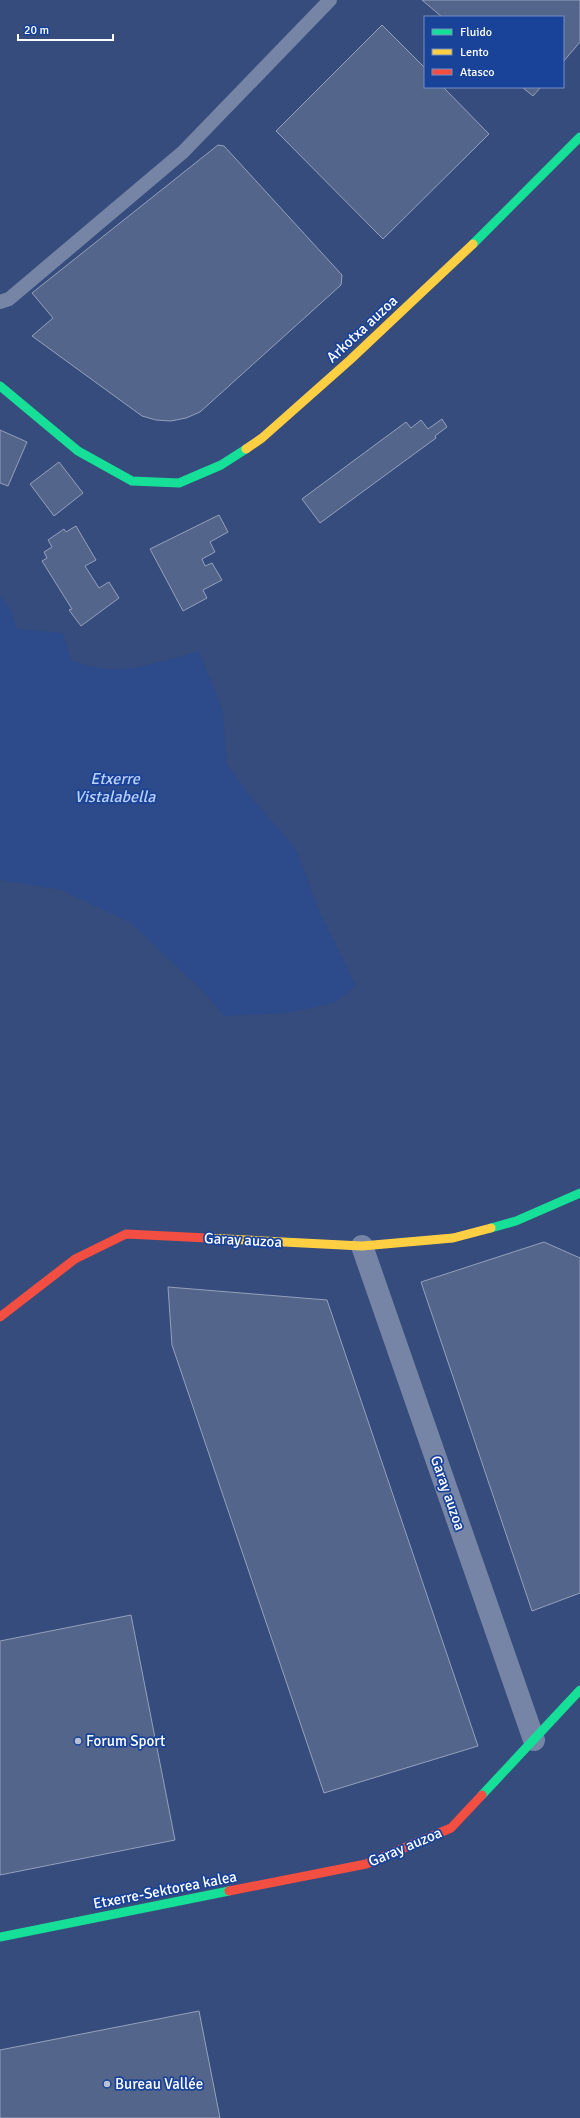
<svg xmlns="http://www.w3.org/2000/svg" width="580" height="2118" viewBox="0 0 580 2118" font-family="Signika,sans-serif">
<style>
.water{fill:#2d4a8b}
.building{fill:#53658b;stroke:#95a1bc}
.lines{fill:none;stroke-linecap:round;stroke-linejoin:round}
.lane{stroke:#7685a6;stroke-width:14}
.street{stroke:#7685a6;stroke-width:22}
.fast{stroke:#16e098;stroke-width:9}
.slow{stroke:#ffcf43;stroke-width:9}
.jam{stroke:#f24e42;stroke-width:9}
.poi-dot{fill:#b9c0d1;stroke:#194299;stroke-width:1.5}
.labels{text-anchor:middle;stroke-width:3.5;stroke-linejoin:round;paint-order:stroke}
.street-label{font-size:15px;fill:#fff;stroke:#194299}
.poi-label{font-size:15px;fill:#fff;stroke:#194299;text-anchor:start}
.water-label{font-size:16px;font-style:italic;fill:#bbd0f8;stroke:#194299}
</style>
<rect width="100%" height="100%" fill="#364c7c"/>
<!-- water -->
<path class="water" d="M0 596 12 611 17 629 63 633 71 660C119 679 152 664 199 651L223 711 227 764 250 796 296 849 319 910 356 986 334 1003 287 1013 224 1016 205 993 131 923 62 890 0 880Z"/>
<!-- building -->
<path class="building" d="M422 0H580V42L563 62V17H442Z
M382 25 425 68V87H443L489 134 383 239 276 131Z
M522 87H541L533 96Z
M218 145 224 146 342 275 341 285 200 412 186 418 171 421 156 420 142 416 32 336 53 318 32 293Z
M442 419 447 427 435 436 436 438 320 523 302 499 406 422 411 428 421 420 428 429Z
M0 430 27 442 8 486 0 483Z
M59 462 83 493 54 516 30 484Z
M219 515 228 532 210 542 215 552 202 559 205 566 212 563 222 580 203 590 207 598 183 611 150 549Z
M76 526 96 560 85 566 99 588 109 582 119 598 81 626 69 610 72 609 42 561 47 558 44 552 52 547 48 540 64 529 66 532Z
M544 1242 580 1258V1593L532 1611 421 1282Z
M168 1287 327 1300 478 1746 324 1793 172 1345Z
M131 1615 175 1840 0 1875V1641Z
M199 2011 220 2118H0V2050Z"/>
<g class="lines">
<!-- lane -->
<path class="lane" d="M0 302 9 299 183 152 330 0"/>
<!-- street -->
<path class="street" d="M362 1246 534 1740"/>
<!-- fast -->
<path class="fast" d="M473 244 580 137
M0 386 78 451 132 481 179 483 221 465 246 449
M491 1228 516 1221 580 1193
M482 1795 580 1690
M0 1937 229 1891"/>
<!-- slow -->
<path class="slow" d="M246 449 262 438 350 360 473 244
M207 1238 362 1246 453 1238 491 1228"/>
<!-- jam -->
<path class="jam" d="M0 1317 75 1259 126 1234 207 1238
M229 1891 366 1864 451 1828 482 1795"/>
</g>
<!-- markers -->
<g class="poi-dot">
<circle cx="78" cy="1741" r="4"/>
<circle cx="107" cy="2084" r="4"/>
</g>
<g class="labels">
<!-- street labels -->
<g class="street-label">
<text transform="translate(362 329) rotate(-43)" y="5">Arkotxa auzoa</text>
<text transform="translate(243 1240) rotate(3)" y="5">Garay auzoa</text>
<text transform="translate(448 1493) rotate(71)" y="5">Garay auzoa</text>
<text transform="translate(405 1847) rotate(-23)" y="5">Garay auzoa</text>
<text transform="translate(165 1890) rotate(-11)" y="5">Etxerre-Sektorea kalea</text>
</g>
<!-- poi labels -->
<g class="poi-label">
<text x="86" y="1746">Forum Sport</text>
<text x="115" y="2089">Bureau Vallée</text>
</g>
<!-- water labels -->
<g class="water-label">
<text x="115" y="784">Etxerre<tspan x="115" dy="18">Vistalabella</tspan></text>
</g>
</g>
<!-- legend -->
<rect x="424" y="16" width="140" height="72" fill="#194299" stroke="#758ec2"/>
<rect x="432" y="29" width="20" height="6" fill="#16e098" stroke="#758ec2"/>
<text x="460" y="36" font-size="12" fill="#ffffff">Fluido</text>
<rect x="432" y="49" width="20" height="6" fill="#ffcf43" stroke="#758ec2"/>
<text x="460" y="56" font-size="12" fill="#ffffff">Lento</text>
<rect x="432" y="69" width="20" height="6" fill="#f24e42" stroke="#758ec2"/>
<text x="460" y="76" font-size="12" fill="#ffffff">Atasco</text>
<!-- scale -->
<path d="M18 34v6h95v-6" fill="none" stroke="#ffffff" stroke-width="2"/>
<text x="24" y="34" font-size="12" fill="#ffffff" stroke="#194299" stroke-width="3" paint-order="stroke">20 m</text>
</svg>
